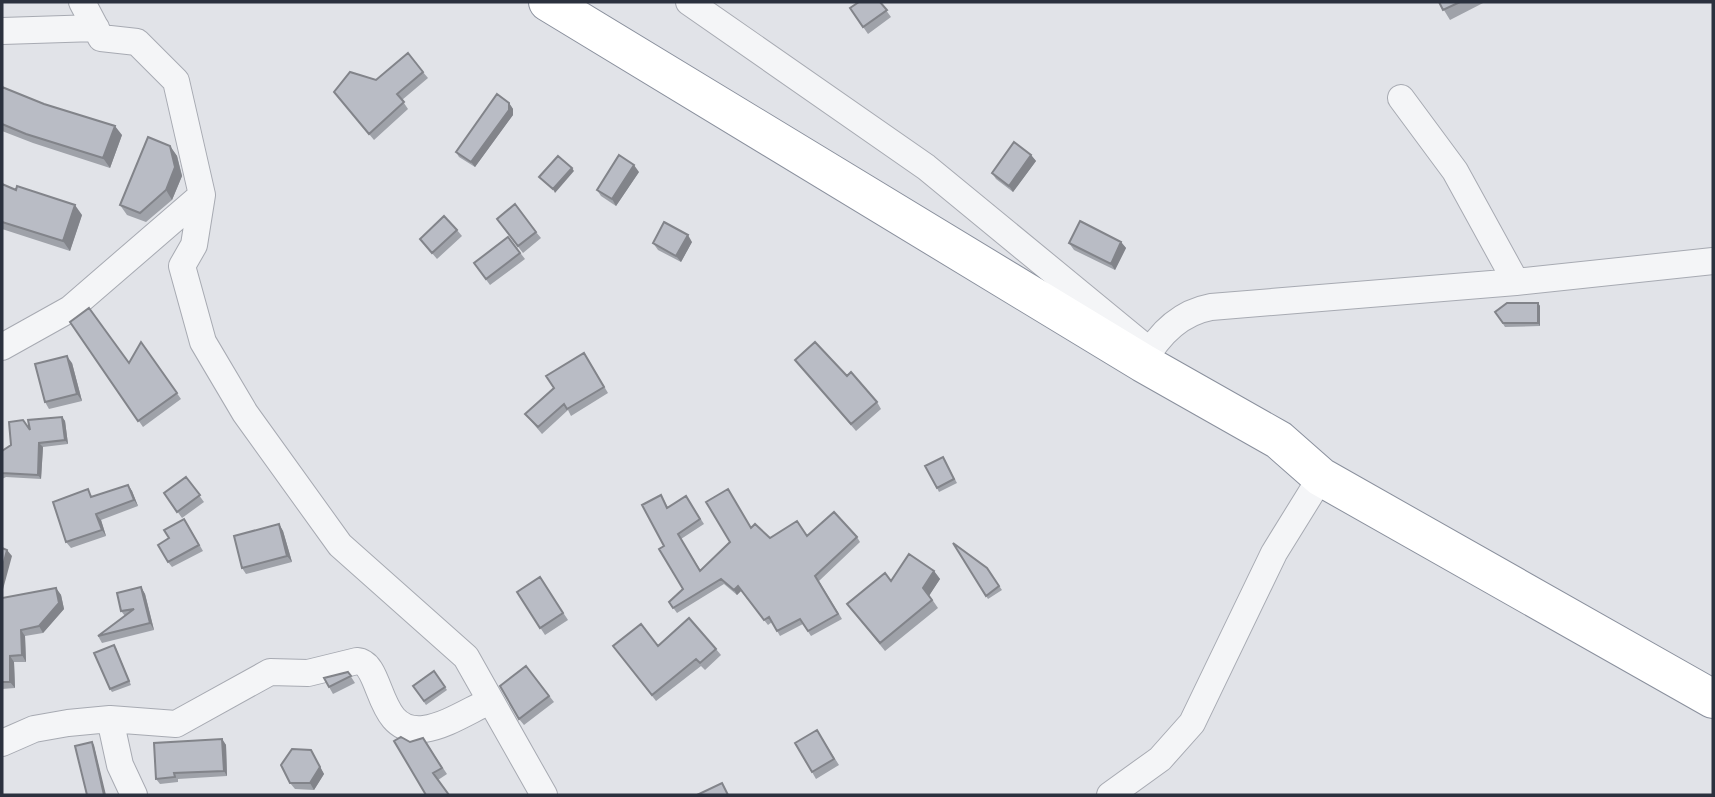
<svg xmlns="http://www.w3.org/2000/svg" width="1715" height="797" viewBox="0 0 1715 797" font-family="'Noto Sans',sans-serif">
<style>
.lines{fill:none;stroke-linecap:round;stroke-linejoin:round}
.minor-casing{stroke:#a7aab2;stroke-width:28}
.highway-casing{stroke:#8a909d;stroke-width:40}
.minor{stroke:#f4f5f7;stroke-width:26}
.highway{stroke:#fff;stroke-width:38}
.wall{fill:#9fa2a9}
.shaded-wall{fill:#82848a}
.building{fill:#b9bcc5;stroke:#82848a;stroke-width:2}
</style>
<rect width="100%" height="100%" fill="#e1e3e8"/>
<g class="lines">
<!-- minor casing -->
<g class="minor-casing">
<path id="minor" d="M82 2 101 38 137 42 176 81 202 195 194 245 182 266 203 342 245 413 340 545 466 657 544 795
M689 2 926 167 1145 347
M2 31 96 28
M1401 98 1455 171 1516 282
M2 347 70 309 202 195
M1143 363C1158 335 1179 313 1211 307L1516 282 1713 261
M110 719 120 765 134 795
M2 743 34 729 68 723 110 719 176 724 270 672 308 673 357 661C384 663 375 735 424 729 446 726 470 710 490 701
M1110 795 1160 759 1192 723 1274 553 1321 477"/>
</g>
<!-- highway casing -->
<g class="highway-casing">
<path id="highway" d="M548 2 1143 363 1279 440 1321 477 1713 699"/>
</g>
<!-- minor -->
<use href="#minor" class="minor"/>
<!-- highway -->
<use href="#highway" class="highway"/>
</g>
<!-- wall -->
<path class="wall" d="M880 2 891 17 868 34 850 8Z
M1439 2H1485L1450 20Z
M423 72 428 78 402 100 408 109 374 140 334 92 376 80Z
M2 87 122 135 110 168 33 143 2 131Z
M509 103 513 109V115L475 167 459 157 456 152Z
M170 146 177 156 182 176 172 200 146 222 127 215 120 205Z
M1031 155 1036 161 1013 192 996 179 992 173Z
M639 172 616 206 601 196 597 190Z
M2 184 82 215 70 251 2 229Z
M501 225 536 232 541 238 523 253Z
M457 230 462 236 437 259 420 239Z
M508 237 525 259 490 285 474 263Z
M692 242 681 262 658 250 653 243Z
M1121 242 1126 248 1115 270 1074 250 1069 243Z
M1538 303 1540 306V326L1505 327 1495 312Z
M70 322 129 363 141 342 181 399 143 427Z
M588 359 608 393 571 416 568 410 542 434 525 414Z
M795 360 877 402 881 409 856 431Z
M72 363 82 401 49 409 45 402Z
M62 417 65 421 68 444 43 447 41 479 6 477 2 479V451L11 445 30 430Z
M943 457 957 483 939 492 937 488Z
M186 477 204 502 182 518 164 493Z
M128 485 132 491 138 506 101 520 106 536 71 548 66 542 92 497Z
M686 496 704 524 681 539 701 571 751 528 770 538 807 536 857 537 860 542 819 581 842 619 811 636 803 624 780 636 772 622 768 625 741 591 737 595 724 584 677 613 669 602 683 589 664 546V500L668 508Z
M279 524 283 531 292 562 246 574 242 568Z
M188 525 203 551 172 567 168 562 169 538Z
M953 543 987 568 1002 590 988 599Z
M934 571 940 579 929 595 938 608 885 651 847 604 891 581Z
M540 577 568 620 545 635 517 592Z
M141 587 145 594 154 630 102 643 98 636 125 616 121 611Z
M56 588 61 595 64 609 43 633 25 636 26 662H14L15 688 2 689V598Z
M658 646 716 649 721 655 705 670 701 666 656 701 618 652Z
M116 648 131 685 112 692 110 689Z
M526 666 554 702 524 725 519 719Z
M434 671 447 690 426 705 413 686Z
M348 672 355 683 333 694 329 687Z
M817 730 839 765 816 779 812 772Z
M423 738 447 774 438 780 410 742Z
M222 739 226 745 227 776 178 779V782L160 784 156 779Z
M311 750 324 774 314 790 295 789 290 783Z"/>
<!-- shaded-wall -->
<path class="shaded-wall" d="M509 103 513 109V115L475 167 471 162Z
M115 126 122 135 110 168 103 158Z
M170 146 177 156 182 176 172 200 166 190Z
M1031 155 1036 161 1013 192 1009 186Z
M634 165 639 172 616 206 612 199Z
M572 168 574 171 555 193 553 189Z
M75 205 82 215 70 251 63 241Z
M688 235 692 242 681 262 676 256Z
M1121 242 1126 248 1115 270 1111 264Z
M1538 303 1540 306V326L1538 323Z
M67 356 72 363 82 401 77 394Z
M62 417 65 421 68 444 65 440Z
M39 443 43 447 41 479 38 475Z
M128 485 132 491 138 506 134 500Z
M96 514 101 520 106 536 102 530Z
M279 524 283 531 292 562 287 556Z
M7 550 12 556 2 593V570Z
M934 571 940 579 929 596 923 588Z
M738 586 741 591 737 595 734 590Z
M141 587 145 594 154 630 150 623Z
M56 588 61 595 64 609 43 633 39 626Z
M21 630 25 636 26 662 22 655Z
M10 656 14 662 15 688 10 682Z
M222 739 226 745 227 776 224 771Z
M92 742 94 745 106 795H104Z
M311 750 324 774 314 790 310 783Z"/>
<!-- building -->
<path class="building" d="M859 2H880L887 10 863 27 850 8Z
M1439 2H1460L1443 10Z
M408 53 423 72 397 94 404 102 369 134 334 92 350 72 376 80Z
M2 87 44 104 115 126 103 158 26 134 2 124Z
M497 94 509 103V110L471 162 456 152Z
M148 137 170 146 175 167 166 190 140 213 120 205Z
M1014 142 1031 155 1009 186 992 173Z
M619 155 634 165 612 199 597 190Z
M558 156 572 168 553 189 539 177Z
M2 184 16 190 17 186 75 205 63 241 2 222Z
M515 204 536 232 518 246 497 219Z
M444 216 457 230 432 253 420 239Z
M1080 221 1121 242 1111 264 1069 243Z
M664 222 688 235 676 256 653 243Z
M508 237 520 253 486 279 474 263Z
M1507 303H1538V323H1503L1495 312Z
M89 308 129 363 141 342 177 393 138 421 70 322Z
M815 342 847 376 851 372 877 402 851 424 795 360Z
M584 353 604 387 567 409 564 404 538 427 525 414 554 388 546 376Z
M67 356 77 394 45 402 35 364Z
M62 417 65 440 39 443 38 475 2 473V451L11 445 9 422 23 420 30 430 28 420Z
M943 457 954 479 937 488 925 466Z
M186 477 200 495 177 512 164 493Z
M128 485 134 500 96 514 102 530 66 542 53 502 88 489 91 497Z
M728 489 751 528 755 524 770 538 797 521 807 536 834 512 857 537 815 576 838 614 808 631 800 619 777 631 769 617 764 620 738 586 734 590 721 579 673 608 669 602 683 589 659 549 664 546 642 505 661 495 667 508 686 496 700 519 678 534 700 571 730 542 706 502Z
M184 519 199 545 168 562 158 545 169 538 164 530Z
M279 524 287 556 242 568 234 536Z
M953 543 987 568 999 586 986 596Z
M2 548 7 550 2 570Z
M909 554 934 571 923 588 932 600 880 643 847 604 885 573 891 581Z
M540 577 563 613 540 628 517 592Z
M141 587 150 623 98 636 134 609 121 611 117 593Z
M56 588 59 603 39 626 21 630 22 655 10 656V682H2V598Z
M689 618 716 649 700 663 696 659 652 695 613 646 641 624 658 646Z
M114 645 129 681 110 689 94 653Z
M526 666 549 696 519 719 500 686Z
M434 671 445 687 424 701 413 686Z
M348 672 351 676 329 687 324 678Z
M817 730 834 759 812 772 795 743Z
M401 737 410 742 423 738 442 768 433 773 449 795H426L394 741Z
M222 739 224 771 174 773 175 777 156 779 154 743Z
M92 742 104 795H87L75 746Z
M292 749 311 750 320 767 310 783H290L281 765Z
M722 783 728 795H697Z"/>
<!-- border -->
<rect width="1715" height="797" fill="none" stroke="#2b313e" stroke-width="7"/>
</svg>
